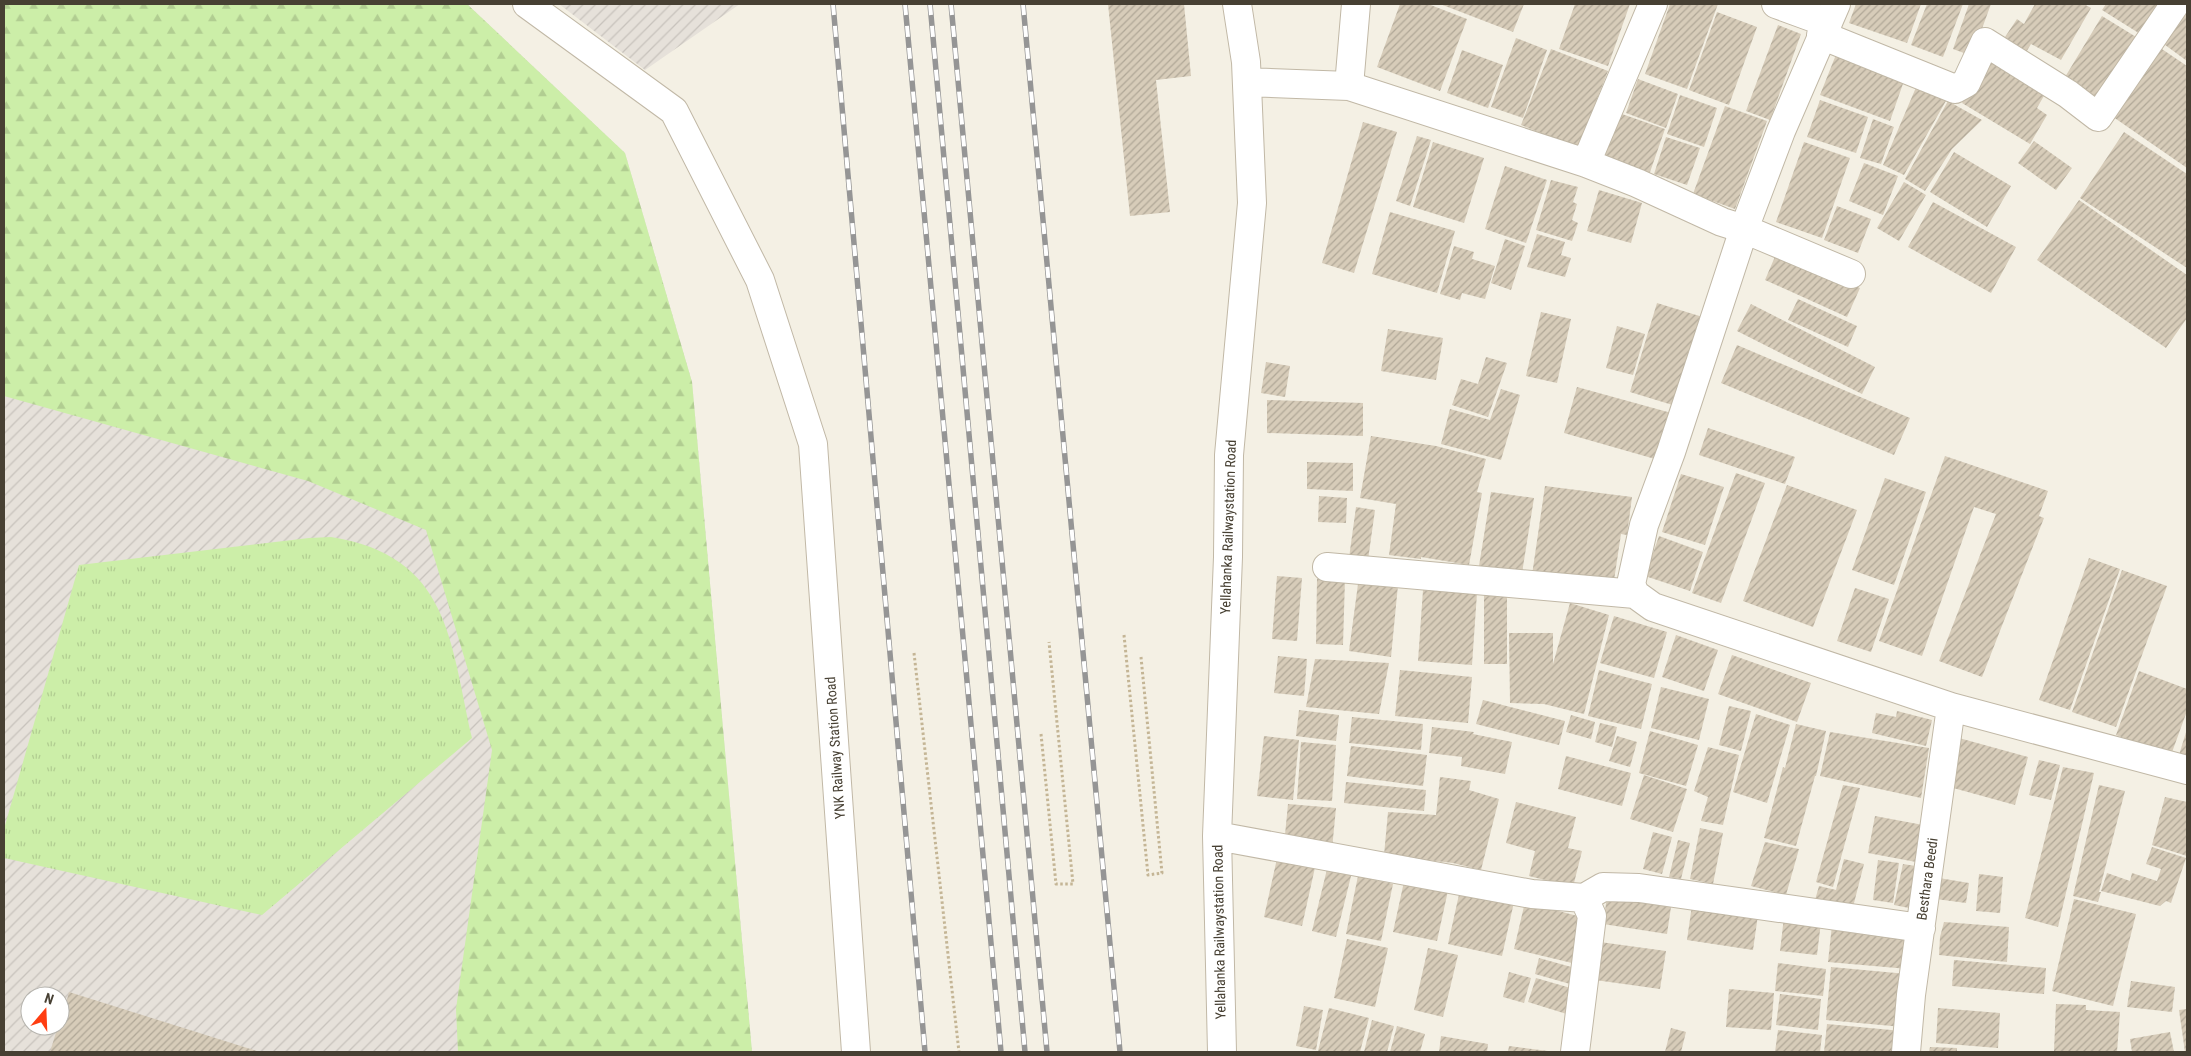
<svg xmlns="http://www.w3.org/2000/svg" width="2191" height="1056" viewBox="0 0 2191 1056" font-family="'Roboto Condensed',sans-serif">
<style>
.industrial{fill:url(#industrial-furrows);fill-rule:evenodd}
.grass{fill:url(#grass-tufts)}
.forest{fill:url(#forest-firs)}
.building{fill:url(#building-hatch)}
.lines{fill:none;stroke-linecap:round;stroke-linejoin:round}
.minor-casing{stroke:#c1b8a6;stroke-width:30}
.path{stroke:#c4b595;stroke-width:3;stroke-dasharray:2.5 2.5;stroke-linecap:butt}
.minor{stroke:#fff;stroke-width:28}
.rail-casing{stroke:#959595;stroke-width:5.5}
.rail{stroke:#fff;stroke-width:4;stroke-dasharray:11;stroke-linecap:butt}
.labels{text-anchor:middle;stroke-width:4;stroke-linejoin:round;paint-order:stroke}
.street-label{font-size:14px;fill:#474033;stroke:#fff}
</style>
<defs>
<pattern id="industrial-furrows" width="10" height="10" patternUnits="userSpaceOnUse" patternTransform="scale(1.25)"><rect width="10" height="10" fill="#e6e1da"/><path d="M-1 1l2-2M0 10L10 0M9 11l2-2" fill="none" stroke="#c7c2bc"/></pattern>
<pattern id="grass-tufts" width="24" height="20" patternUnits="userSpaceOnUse" patternTransform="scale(1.25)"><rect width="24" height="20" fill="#cceea8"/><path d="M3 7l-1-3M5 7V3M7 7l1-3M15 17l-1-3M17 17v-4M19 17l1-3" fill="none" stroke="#b1cd91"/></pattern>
<pattern id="forest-firs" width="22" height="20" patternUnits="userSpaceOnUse" patternTransform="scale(1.25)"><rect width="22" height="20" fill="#cceea8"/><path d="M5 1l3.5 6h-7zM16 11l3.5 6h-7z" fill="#b1cd91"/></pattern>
<pattern id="building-hatch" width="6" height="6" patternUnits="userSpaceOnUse" patternTransform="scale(1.25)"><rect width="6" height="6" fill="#d7ccb9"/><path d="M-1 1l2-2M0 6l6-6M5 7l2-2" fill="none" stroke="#b0a797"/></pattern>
</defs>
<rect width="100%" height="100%" fill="#f4f0e4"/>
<!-- industrial -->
<path class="industrial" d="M4 4H467L625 153 692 382 752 1052H4ZM30 996H60V1026H30Z
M559 4H740L645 70Z"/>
<!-- grass -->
<path class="grass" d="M331 537C450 556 450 641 472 738L262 915 4 858V829L79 565 309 538Z"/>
<!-- forest -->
<path class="forest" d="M4 4H467L625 153 692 382 752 1052H458L456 1009 492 750 426 530 308 481 4 396Z"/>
<!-- building -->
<path class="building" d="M1108 4H1184L1191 76 1156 80 1170 212 1130 216Z
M1400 4H1428L1467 19 1440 91 1377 67Z
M1440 4H1524L1513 32Z
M1575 4H1630L1608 66 1559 49Z
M1670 4H1718L1687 89 1645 74Z
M1856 4H1921L1907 43 1849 23Z
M1927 4H1963L1943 57 1911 45Z
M1969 4H1991L1972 56 1953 49Z
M2035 4H2084L2091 8 2061 60 2031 44 2025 54 2003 40 2017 19 2024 24Z
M2106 4H2166L2145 37 2102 10Z
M2187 4V61L2161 42Z
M1717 12 1757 27 1729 105 1689 90Z
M2102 16 2141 40 2102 106 2062 82Z
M1778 25 1801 34 1770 120 1746 111Z
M1516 38 1547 50 1523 118 1491 107Z
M2153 43 2187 66V168L2106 112Z
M1551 49 1608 71 1578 148 1521 125Z
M1462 50 1503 65 1488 108 1447 93Z
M1837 52 1905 78 1890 121 1820 95Z
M1987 60 2045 94 2037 108 2047 115 2030 144 1962 103Z
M1638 79 1678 94 1666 128 1626 113Z
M1917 85 1947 99 1904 175 1883 165Z
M1680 95 1717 108 1704 147 1667 134Z
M1820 100 1868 117 1856 153 1807 137Z
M1948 101 1982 120 1952 149 1925 191 1905 179Z
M1725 106 1767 121 1735 209 1693 194Z
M1619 113 1665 129 1649 175 1603 159Z
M1873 119 1894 127 1881 164 1860 158Z
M1363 122 1397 132 1354 273 1322 263Z
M2124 132 2187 174V268L2080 198Z
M1417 136 1431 140 1410 206 1396 201Z
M1666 137 1700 148 1687 185 1654 174Z
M2034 141 2072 168 2056 190 2018 163Z
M1433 142 1484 158 1464 223 1413 207Z
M1804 142 1850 158 1822 238 1776 222Z
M1954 152 2011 186 1987 227 1930 192Z
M1864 163 1898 176 1883 215 1849 201Z
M1505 166 1547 180 1526 243 1485 229Z
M1551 180 1578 187 1573 202 1577 204 1572 220 1578 223 1572 241 1536 230Z
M1904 182 1926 195 1899 241 1877 228Z
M1599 190 1642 203 1631 243 1587 231Z
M2079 200 2187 275V318L2166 348 2037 260Z
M1933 202 2016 247 1991 293 1908 247Z
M1837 206 1871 219 1858 253 1824 240Z
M1390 212 1455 231 1437 293 1372 274Z
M1537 234 1565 242 1561 255 1571 258 1565 277 1527 267Z
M1505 239 1525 246 1511 290 1491 283Z
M1454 246 1474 252 1472 259 1495 266 1485 299 1462 293 1460 300 1440 294Z
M1777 252 1860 288 1847 317 1765 280Z
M1798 299 1857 326 1848 347 1788 320Z
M1657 303 1706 318 1679 407 1630 392Z
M1751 304 1875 367 1862 394 1737 331Z
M1541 312 1571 319 1557 383 1526 376Z
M1617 326 1645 334 1633 375 1606 368Z
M1388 329 1443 338 1436 380 1381 371Z
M1737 345 1910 418 1894 455 1721 383Z
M1486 357 1507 363 1488 417 1452 405 1461 379 1478 384Z
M1266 362 1290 366 1285 397 1261 393Z
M1577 387 1675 414 1662 461 1564 433Z
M1501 389 1520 395 1501 460 1441 444 1450 409 1490 420Z
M1267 400 1363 403V436L1267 433Z
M1708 428 1795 457 1785 484 1699 455Z
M1371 436 1436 446 1486 459 1477 492 1482 493 1469 565 1421 557V559L1389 555 1396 504 1360 498Z
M1945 456 2048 491 2039 516 2044 518 1982 677 1939 661 1996 514 1974 507 1922 656 1879 641Z
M1307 462 1353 463V491L1307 489Z
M1736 473 1765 483 1721 603 1692 593Z
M1681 474 1724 487 1705 545 1662 532Z
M1885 478 1926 492 1894 585 1852 570Z
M1787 485 1857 510 1813 627 1743 601Z
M1545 486 1632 497 1627 535 1621 534 1613 587 1532 575Z
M1491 492 1534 498 1522 573 1479 566Z
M1319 496 1347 498 1346 523 1318 522Z
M1356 507 1375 510 1368 560 1349 558Z
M1659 536 1703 552 1690 591 1645 576Z
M2089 558 2120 569 2070 710 2039 700Z
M2122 570 2167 586 2116 727 2072 712Z
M1277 576 1302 578 1297 641 1272 639Z
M1317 579H1345L1343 645 1316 644Z
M1358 584 1398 585 1391 657 1349 651Z
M1855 588 1889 599 1871 652 1837 641Z
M1423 590 1477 593 1472 665 1418 661Z
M1484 594H1507V664H1484Z
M1570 603 1609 615 1584 714 1544 704 1510 703 1509 633H1553V664Z
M1614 616 1667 632 1654 678 1600 663Z
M1676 635 1718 650 1704 691 1662 677Z
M1732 655 1811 683 1797 722 1718 694Z
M1278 656 1307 659 1304 696 1274 693Z
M1315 659 1389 663 1379 714 1306 707Z
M1400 670 1472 677 1468 723 1395 716Z
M1599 670 1652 684 1641 729 1588 716Z
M2139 671 2187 689V711L2171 755 2116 735Z
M1661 687 1709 699 1699 740 1651 728Z
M1483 700 1565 721 1559 745 1476 724Z
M1729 706 1751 711 1741 751 1719 745Z
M1299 710 1339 715 1336 741 1296 736Z
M1897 711 1932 720 1926 746 1872 733 1876 713 1896 717Z
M1756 714 1790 725 1767 803 1733 792Z
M1571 715 1595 722 1591 739 1566 732Z
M1352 717 1423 724 1421 750 1349 743Z
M1600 723 1617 727 1612 747 1595 742Z
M1796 724 1826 731 1816 776H1815L1796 846 1764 838 1783 767 1785 768Z
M1432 727 1474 732 1473 734 1512 742 1505 774 1461 766 1462 757 1429 753Z
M2187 729V757L2179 755Z
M1650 731 1698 745 1686 786 1639 773Z
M1830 732 1929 748 1921 798 1820 776Z
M1264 736 1299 740 1293 800 1257 796Z
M1617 736 1637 742 1630 767 1609 761Z
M1959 738 2028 757 2015 805 1946 786Z
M1301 742 1336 745 1332 801 1297 799Z
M1351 746 1427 755 1423 786 1347 776Z
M1708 747 1739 755 1723 825 1701 821 1708 797 1694 791Z
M1566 756 1631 773 1622 806 1558 789Z
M2039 760 2060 765 2051 800 2029 795Z
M2063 767 2094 773 2058 927 2025 918Z
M1644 775 1687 789 1673 832 1630 819Z
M1440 777 1471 781 1469 790 1499 799 1481 870 1453 863 1384 855 1388 812 1436 815Z
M1346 782 1426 790 1424 811 1344 803Z
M1843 785 1860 788 1833 887 1816 882Z
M2099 785 2125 791 2099 892H2101L2098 902 2073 896Z
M2165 797 2187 802V856L2152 845Z
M1516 802 1576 817 1568 848 1582 851 1573 887 1529 876 1535 851 1506 843Z
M1288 804 1336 808 1332 849 1284 845Z
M1875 816 1923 825 1916 862 1868 853Z
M1700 828 1723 833 1713 884 1690 879Z
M1653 832 1672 837 1662 874 1643 869Z
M1678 840 1690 843 1681 879 1669 877Z
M1765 842 1799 849 1786 895 1751 886Z
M2152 847 2186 858 2171 903 2166 901 2160 906 2101 891 2107 873 2130 881 2132 873 2157 881 2161 869 2146 864Z
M1278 854 1316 863 1302 926 1264 917Z
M1844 859 1864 864 1853 907 1815 900 1819 886 1836 890Z
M1878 860 1899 863 1893 903 1873 900Z
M1903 864 1922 867 1914 909 1894 905Z
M1328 865 1352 872 1336 937 1312 931Z
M1979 874 2003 877 2000 913 1976 911Z
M1358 876 1393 884 1381 941 1346 934Z
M1405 877 1449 886 1437 941 1393 932Z
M1939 878 1969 883 1966 903 1936 899Z
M1460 890 1514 902 1502 956 1448 944Z
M1607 897 1671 907 1667 934 1603 924Z
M2074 899 2136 914 2113 1006 2052 991Z
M1525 902 1585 918 1572 963 1514 949Z
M1692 905 1758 915 1753 950 1687 940Z
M1784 917 1821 922 1817 955 1780 951Z
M1944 922 2009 927 2007 962 1939 955 1940 937Z
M1832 925 1910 932 1908 969 1828 962Z
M1347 939 1388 948 1375 1007 1334 998Z
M1600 942 1666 951 1660 989 1595 980Z
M1428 948 1458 955 1443 1017 1414 1010Z
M1539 958 1575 968 1570 984 1535 974Z
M1954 960 2046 968 2044 994 1952 986Z
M1778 963 1826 969 1823 996 1775 991Z
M1831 967 1907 974 1903 1027 1826 1020Z
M1509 972 1531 978 1524 1003 1503 997Z
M1536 978 1581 991 1573 1016 1528 1002Z
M2131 981 2175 987 2172 1012 2127 1007Z
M1729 989 1774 993 1771 1030 1726 1027Z
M69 992 260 1052H50L58 1026H60Z
M1780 994 1821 999 1818 1030 1776 1025Z
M2056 1004 2086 1005V1010L2120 1012 2117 1052 2054 1051Z
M1304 1006 1323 1010 1316 1050 1296 1046Z
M1329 1008 1369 1018 1360 1052 1318 1051Z
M1938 1008 2000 1013 1998 1048 1936 1043Z
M2187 1009V1052H2185L2179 1010Z
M1372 1020 1394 1026 1387 1052H1364Z
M1827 1024 1902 1031 1900 1052H1824Z
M1397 1026 1425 1034 1420 1052H1390Z
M1671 1028 1686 1032 1681 1052H1665Z
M1778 1030 1822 1035 1820 1052H1775Z
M2170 1032 2174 1052H2132L2130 1039Z
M1441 1036 1488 1044 1487 1052H1439Z
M1509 1046 1548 1051V1052H1508Z
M1930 1047 1957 1048V1052H1929Z"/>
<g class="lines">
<!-- minor casing -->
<g class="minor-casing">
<path id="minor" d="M527 4 674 111 760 280 813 444 856 1052
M1776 4 1828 23
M1836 4 1781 131 1744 229 1851 274
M1821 35 1955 89 1966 83 1985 42 2068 94 2098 117 2175 4
M1247 82 1349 86 1586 163 1637 183 1722 222 1744 229 1671 452 1644 525 1631 584 1635 594 1653 607 1951 707 2187 770
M1349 86 1356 4
M1586 163 1653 4
M1327 567 1635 594
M1217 836 1532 894 1584 898 1603 887 1639 888 1921 928
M1222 1052 1217 836 1228 557 1229 455 1252 203 1246 62 1237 4
M1575 1052 1592 916 1584 898
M1906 1052 1911 995 1951 707"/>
</g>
<!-- path -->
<path class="path" d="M1124 635 1148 875 1162 873 1141 657
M914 653 959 1052
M1041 734 1056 884H1073L1049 642"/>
<!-- minor -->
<use href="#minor" class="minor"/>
<!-- rail casing -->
<g class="rail-casing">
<path id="rail" d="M833 4 925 1052
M905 4 1001 1052
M930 4 1025 1052
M951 4 1047 1052
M1023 4 1120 1052"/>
</g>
<!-- rail -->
<use href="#rail" class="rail"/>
</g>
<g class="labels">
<!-- street labels -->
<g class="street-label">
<text transform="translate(1228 527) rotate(-88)" y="5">Yellahanka Railwaystation Road</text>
<text transform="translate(835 748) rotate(-94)" y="5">YNK Railway Station Road</text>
<text transform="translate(1927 879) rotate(-82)" y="5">Besthara Beedi</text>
<text transform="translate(1219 932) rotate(-91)" y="5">Yellahanka Railwaystation Road</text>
</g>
</g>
<!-- border -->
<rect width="2191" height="1056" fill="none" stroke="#474033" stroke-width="10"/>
<!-- north arrow -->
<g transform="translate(45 1011) rotate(19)"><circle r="24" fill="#ffffff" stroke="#b5b3ad"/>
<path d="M0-4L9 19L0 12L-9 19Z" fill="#ff3d11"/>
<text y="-8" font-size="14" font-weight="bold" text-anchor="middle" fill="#474033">N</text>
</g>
</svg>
